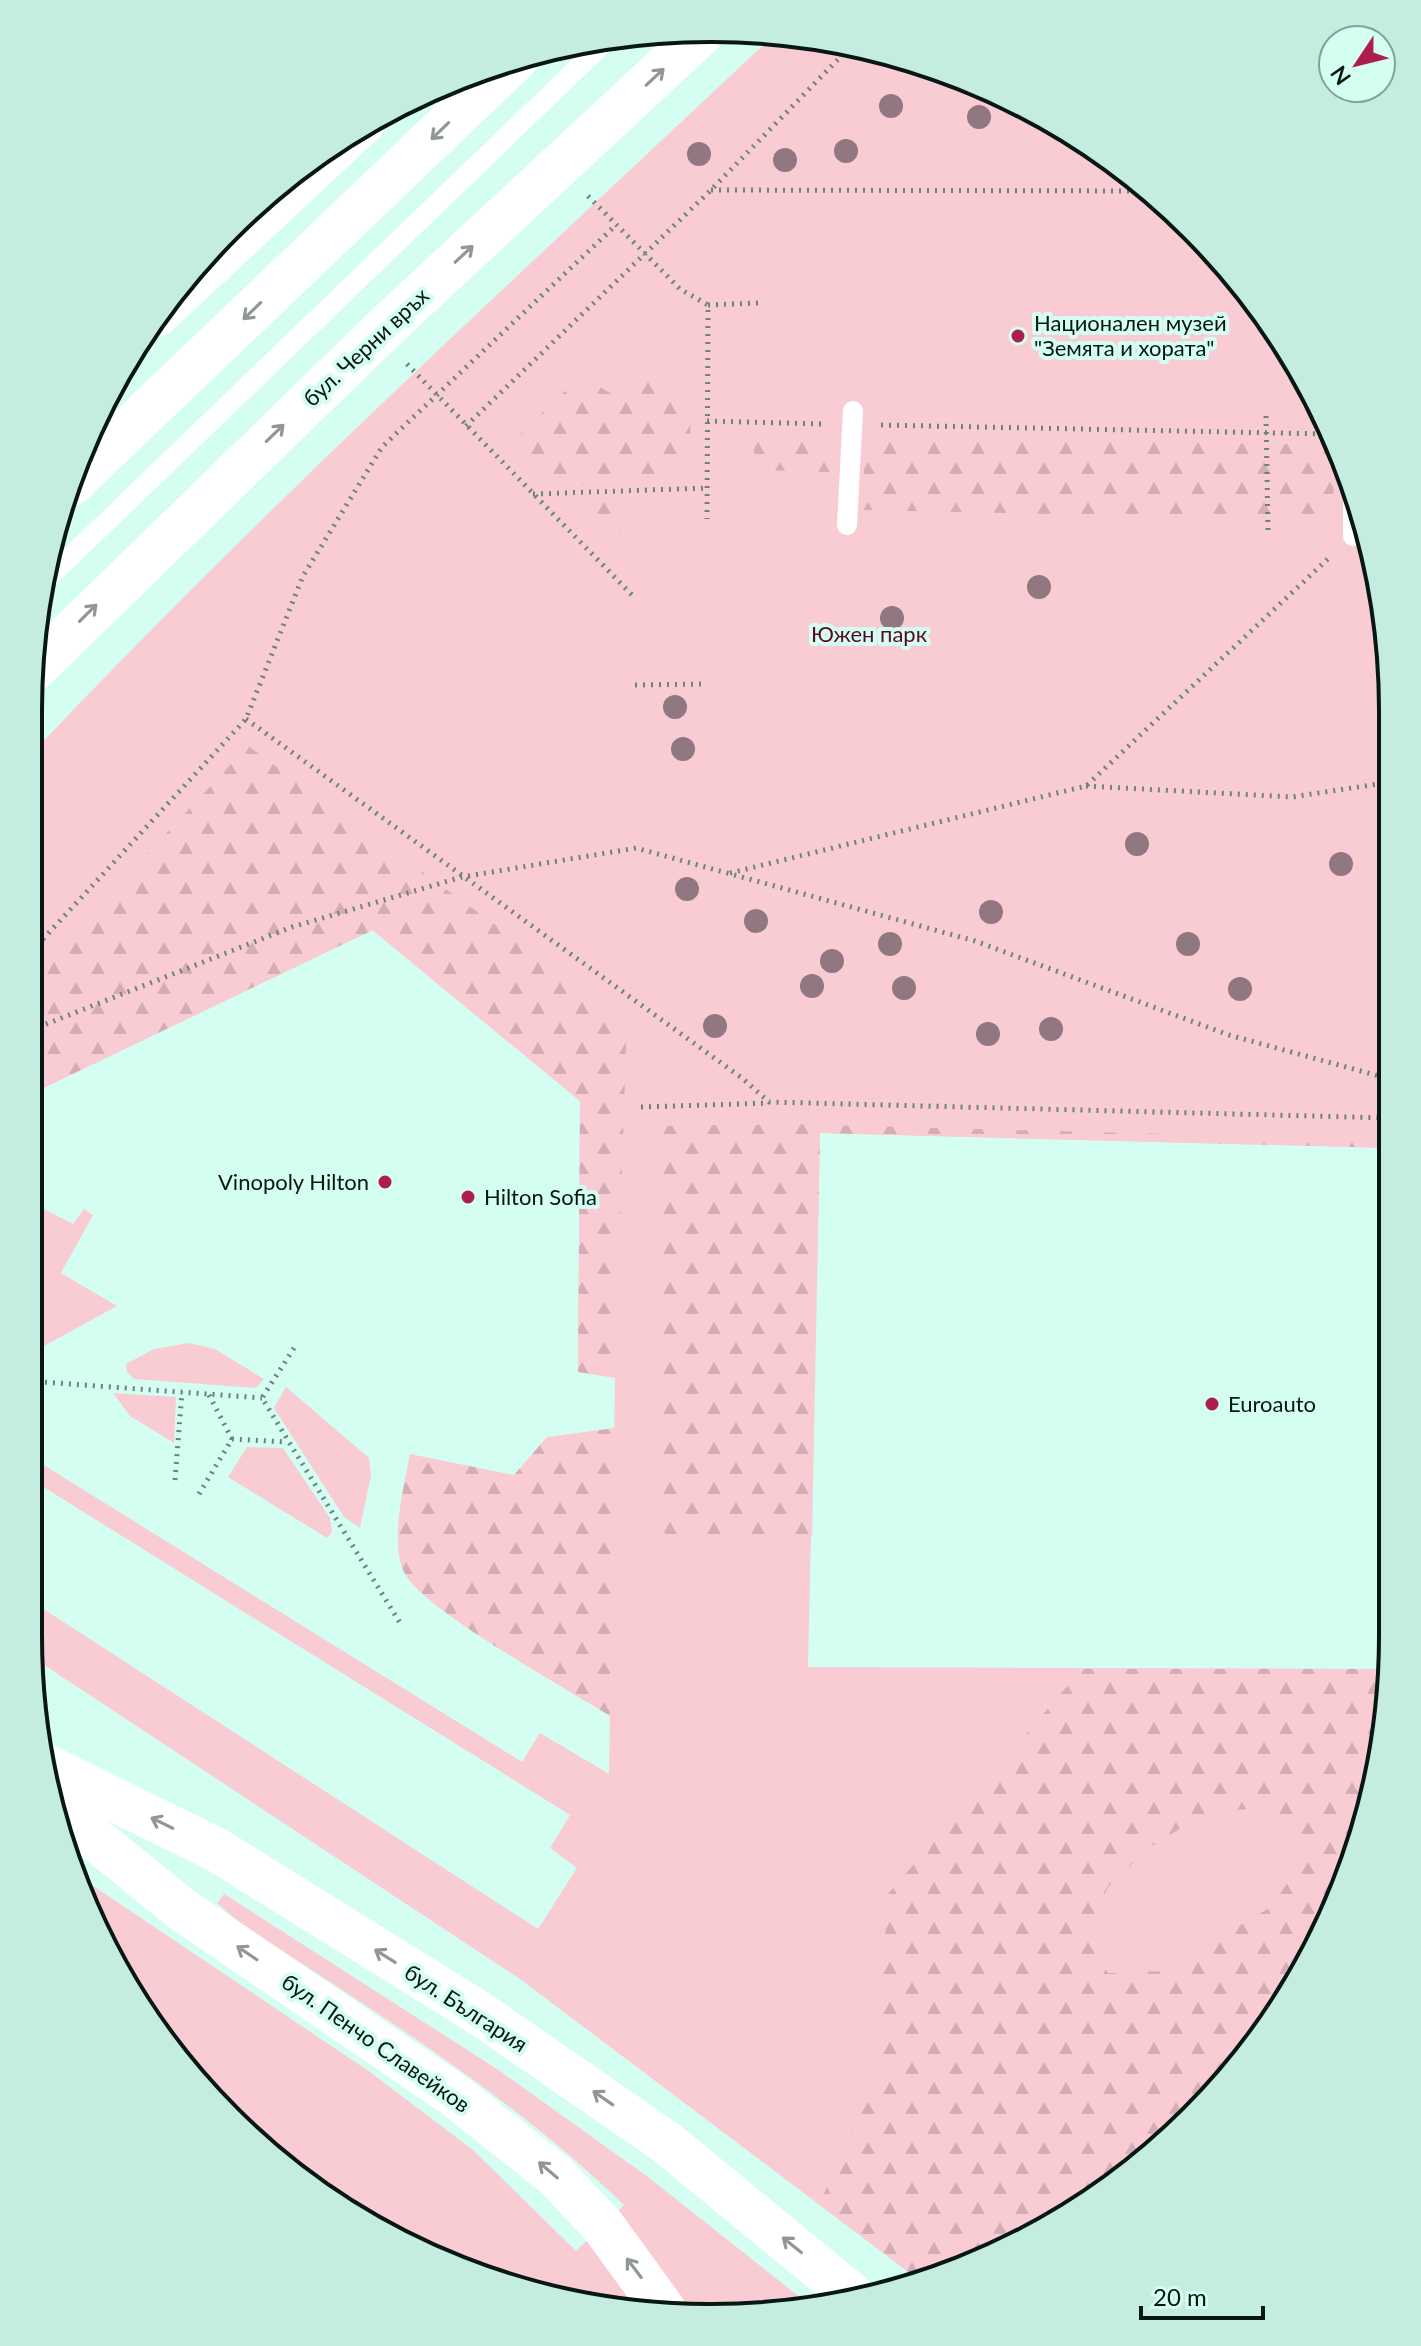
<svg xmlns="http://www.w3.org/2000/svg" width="1421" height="2346" viewBox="0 0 1421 2346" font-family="Lato,sans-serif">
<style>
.green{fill:#f9ccd3}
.forest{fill:url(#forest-firs);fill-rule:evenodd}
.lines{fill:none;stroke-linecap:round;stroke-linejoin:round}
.path{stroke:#68847c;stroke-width:5;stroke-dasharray:2 6;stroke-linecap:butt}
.lane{stroke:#fff;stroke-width:20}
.street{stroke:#fff;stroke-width:42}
.secondary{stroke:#fff;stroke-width:44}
.primary{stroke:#fff;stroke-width:44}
.tree{fill:#907780}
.oneway{stroke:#909795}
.poi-dot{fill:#ae1d4f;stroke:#d4fef1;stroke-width:3}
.labels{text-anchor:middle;stroke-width:8;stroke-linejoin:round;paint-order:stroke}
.poi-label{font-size:22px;fill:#081713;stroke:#d4fef1;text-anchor:start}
.street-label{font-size:22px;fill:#081713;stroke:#d4fef1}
.park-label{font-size:22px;fill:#580924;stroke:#d4fef1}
.rim{fill:none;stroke:#081713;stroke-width:4}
</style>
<defs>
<pattern id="forest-firs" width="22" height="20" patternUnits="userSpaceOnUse" patternTransform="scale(2)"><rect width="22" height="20" fill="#f9ccd3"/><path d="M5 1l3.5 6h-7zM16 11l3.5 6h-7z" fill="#d4aeb4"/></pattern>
</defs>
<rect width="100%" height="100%" fill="#d4fef1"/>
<!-- green -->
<path class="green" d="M776 33 887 51 1012 98 1126 169 1224 261 1302 370 1370 533 1392 665 1390 1148 820 1133 808 1667 1387 1669V1724L1341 1896 1252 2051 1090 2203 923 2283 520 1979 32 1657 28 1599 538 1929 577 1868 550 1848 570 1815 29 1478V1456L522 1762 540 1733 609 1774 615 1378 578 1372 580 1101 372 930 31 1094 33 752C270 501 525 270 776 33Z
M30 1202 73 1224 84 1209 93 1215 61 1273 117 1306 33 1352 30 1349Z
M189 1343 215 1349 264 1379 256 1388 134 1379 127 1372 126 1364 154 1349Z
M286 1387 369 1458 371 1475 360 1528 344 1517 274 1408Z
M113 1393 176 1397 174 1443 130 1416Z
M247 1447 283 1448 330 1518 332 1532 327 1538 228 1477Z
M74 1873 370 2072 473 2150 576 2251 624 2205C510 2094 373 2011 240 1923L217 1903 224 1894 497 2069 648 2177 806 2302 710 2318 492 2282 295 2177 169 2051Z"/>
<!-- forest -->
<path class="forest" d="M646 374 661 380 690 416 691 458 663 479 557 485 514 440 569 387 590 381 615 396Z
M865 436 1333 445 1334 520 863 510Z
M754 437 831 439 830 472 754 470Z
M624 500 618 553 570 503Z
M248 746 627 1020 615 1377 578 1372 580 1101 373 930 31 1094 32 977Z
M789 1124 1390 1140V1148L820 1133 812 1537 671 1542 660 1526V1126Z
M615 1428 610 1716C568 1689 425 1611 405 1574 389 1545 404 1485 410 1454L514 1475 547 1437Z
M1082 1669H1387V1724L1341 1896 1252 2051 1090 2203 923 2283 819 2204 875 2083 888 1894ZM1257 1809 1291 1845 1298 1867 1271 1907 1162 1971 1108 1973 1085 1937 1108 1887 1149 1848 1208 1811Z"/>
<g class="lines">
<!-- path -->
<path class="path" d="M711 190 1149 191
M588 196 680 289 708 305 707 519
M708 305 758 303
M407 364 632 595
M1266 416 1268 533
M707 421 823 424
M881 425 1328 434
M466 426 711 190 852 45
M533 494 707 488
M635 685 703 684
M246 719 742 1078 769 1102 1390 1118
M1086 786 1292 797 1391 782
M730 873 1086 786 1331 556
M32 951 246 719 303 576 382 447 616 225
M31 1030 292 927 462 877 636 848 975 941 1229 1035 1390 1079
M641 1107 768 1103
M294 1348 262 1398 400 1623
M29 1381 262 1398
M209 1395 232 1439
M175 1480 182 1392
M199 1494 232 1439 287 1442"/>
<!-- lane -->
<path class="lane" d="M847 525 853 411
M1353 536V494
M45 581 611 36"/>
<!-- street -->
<path class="street" d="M157 316 364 123"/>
<!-- secondary -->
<path class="secondary" d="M71 484 517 58
M34 669 390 323 704 31
M56 1807 180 1908 454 2095 556 2176 603 2226 664 2310"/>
<!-- primary -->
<path class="primary" d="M50 1768 217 1850 482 2015 667 2143 852 2295"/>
</g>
<!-- trees -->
<g class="tree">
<circle cx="891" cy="106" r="12"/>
<circle cx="979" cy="117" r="12"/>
<circle cx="846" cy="151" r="12"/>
<circle cx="699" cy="154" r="12"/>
<circle cx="785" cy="160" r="12"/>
<circle cx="1039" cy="587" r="12"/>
<circle cx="892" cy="618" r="12"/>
<circle cx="675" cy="707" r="12"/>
<circle cx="683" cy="749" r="12"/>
<circle cx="1137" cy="844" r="12"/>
<circle cx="1341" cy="864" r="12"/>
<circle cx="687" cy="889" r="12"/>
<circle cx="991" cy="912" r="12"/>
<circle cx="756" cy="921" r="12"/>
<circle cx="890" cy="944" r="12"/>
<circle cx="1188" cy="944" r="12"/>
<circle cx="832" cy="961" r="12"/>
<circle cx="812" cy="986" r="12"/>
<circle cx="904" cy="988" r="12"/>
<circle cx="1240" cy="989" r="12"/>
<circle cx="715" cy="1026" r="12"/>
<circle cx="1051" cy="1029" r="12"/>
<circle cx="988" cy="1034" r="12"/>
</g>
<!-- one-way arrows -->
<defs><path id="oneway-shaft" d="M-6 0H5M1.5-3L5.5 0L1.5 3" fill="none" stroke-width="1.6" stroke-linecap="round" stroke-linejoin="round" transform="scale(2)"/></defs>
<g class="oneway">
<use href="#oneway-shaft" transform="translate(655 77) rotate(-43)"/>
<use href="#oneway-shaft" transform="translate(440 131) rotate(136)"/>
<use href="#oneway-shaft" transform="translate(464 254) rotate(-43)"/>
<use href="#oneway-shaft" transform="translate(252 311) rotate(136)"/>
<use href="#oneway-shaft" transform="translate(275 433) rotate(-44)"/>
<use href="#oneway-shaft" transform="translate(88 613) rotate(-45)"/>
<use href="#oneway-shaft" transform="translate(162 1823) rotate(-154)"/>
<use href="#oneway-shaft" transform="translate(247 1953) rotate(-146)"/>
<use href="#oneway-shaft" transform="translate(385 1956) rotate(-148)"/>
<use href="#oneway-shaft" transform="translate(603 2098) rotate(-145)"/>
<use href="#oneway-shaft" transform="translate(548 2170) rotate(-140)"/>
<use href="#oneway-shaft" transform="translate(792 2245) rotate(-141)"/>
<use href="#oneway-shaft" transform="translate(634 2268) rotate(-127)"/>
</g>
<!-- markers -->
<g class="poi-dot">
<circle cx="1018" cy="336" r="8"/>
<circle cx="385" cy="1182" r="8"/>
<circle cx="468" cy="1197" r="8"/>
<circle cx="1212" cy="1404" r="8"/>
</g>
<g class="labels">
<!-- poi labels -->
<g class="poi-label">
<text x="1034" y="331">Национален музей<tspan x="1034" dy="25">"Земята и хората"</tspan></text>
<text x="369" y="1190" text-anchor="end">Vinopoly Hilton</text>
<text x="484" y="1205">Hilton Sofia</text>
<text x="1228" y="1412">Euroauto</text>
</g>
<!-- street labels -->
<g class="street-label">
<text transform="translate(366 347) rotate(-43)" y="8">бул. Черни връх</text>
<text transform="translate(466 2008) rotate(33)" y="8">бул. България</text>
<text transform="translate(376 2043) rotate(35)" y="8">бул. Пенчо Славейков</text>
</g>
<!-- park labels -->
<g class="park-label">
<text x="869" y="642">Южен парк</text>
</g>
</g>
<!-- crop -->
<path d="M0 0H1421V2346H0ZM710 42H711A668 668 0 0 1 1379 710V1636A668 668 0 0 1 711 2304H710A668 668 0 0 1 42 1636V710A668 668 0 0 1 710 42Z" fill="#c4ecdf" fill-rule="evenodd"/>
<path class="rim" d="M710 42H711A668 668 0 0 1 1379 710V1636A668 668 0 0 1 711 2304H710A668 668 0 0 1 42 1636V710A668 668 0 0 1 710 42Z"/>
<!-- north arrow -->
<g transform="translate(1357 64) rotate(235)"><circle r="38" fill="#d4fef1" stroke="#82a298" stroke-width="2"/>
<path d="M0-6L14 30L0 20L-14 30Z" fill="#ae1d4f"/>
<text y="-12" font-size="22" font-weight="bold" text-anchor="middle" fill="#081713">N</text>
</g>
<!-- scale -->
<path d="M1141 2306v12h122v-12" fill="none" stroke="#081713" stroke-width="4"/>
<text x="1153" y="2306" font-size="24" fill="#081713" stroke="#d4fef1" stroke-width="6" paint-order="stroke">20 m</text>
</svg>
